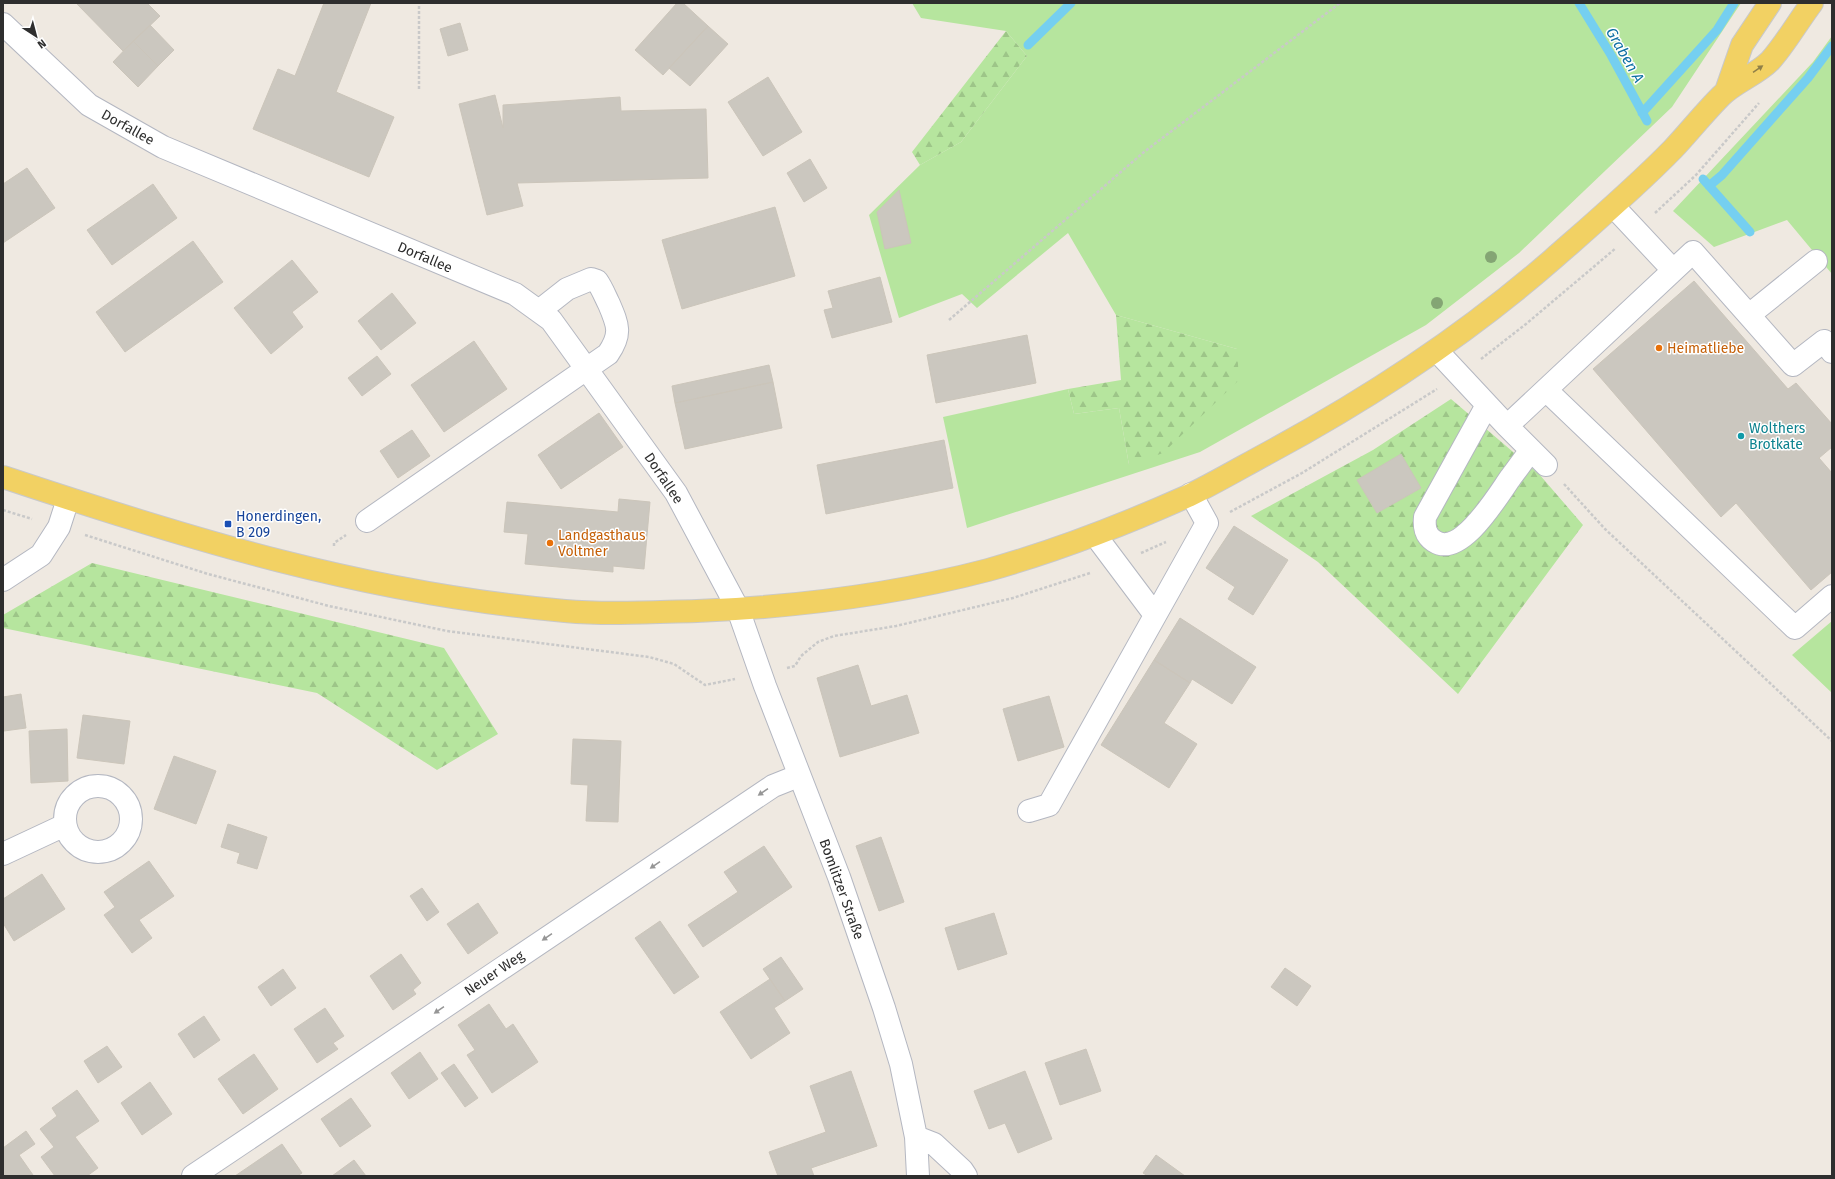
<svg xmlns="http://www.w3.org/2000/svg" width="1835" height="1179" viewBox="0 0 1835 1179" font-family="'Fira Sans',sans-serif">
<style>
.grass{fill:#b6e59e}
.forest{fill:url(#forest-firs)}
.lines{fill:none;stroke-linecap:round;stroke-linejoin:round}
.stream{stroke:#75cff0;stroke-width:9}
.building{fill:#cbc7bf;stroke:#cbc5ba}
.minor-casing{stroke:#b4b7c1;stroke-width:24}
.major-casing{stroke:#c9c9c9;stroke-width:24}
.path{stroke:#c9c9c9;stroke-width:2.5;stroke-dasharray:3 2;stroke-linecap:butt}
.minor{stroke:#fff;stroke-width:22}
.major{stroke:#f2d163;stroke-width:22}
.tree{fill:#84a574}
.oneway{fill:#908048}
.oneway2{fill:#969696}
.food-dot{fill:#e8710a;stroke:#fff;stroke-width:1.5}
.culture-dot{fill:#0f9aa8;stroke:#fff;stroke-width:1.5}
.transit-dot{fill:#1a4fb4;stroke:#fff;stroke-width:1.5}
.labels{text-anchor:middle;stroke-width:3;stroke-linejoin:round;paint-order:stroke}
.street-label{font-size:14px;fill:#2e2e2e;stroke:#fff}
.food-label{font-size:14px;fill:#c56008;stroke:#fff;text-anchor:start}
.culture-label{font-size:14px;fill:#0d838f;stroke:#fff;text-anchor:start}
.transit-label{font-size:14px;fill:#164399;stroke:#fff;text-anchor:start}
.water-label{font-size:15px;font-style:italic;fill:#0d6fa3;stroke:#fff}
</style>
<defs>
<pattern id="forest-firs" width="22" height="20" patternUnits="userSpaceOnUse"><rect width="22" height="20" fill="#b6e59e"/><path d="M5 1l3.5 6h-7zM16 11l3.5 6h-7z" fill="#9dc588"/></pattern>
</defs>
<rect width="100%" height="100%" fill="#efe9e1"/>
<!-- grass -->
<path class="grass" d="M912 3H1741L1672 107 1519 253 1426 325 1200 452 967 528 943 417 1068 389 1074 414 1119 408 1129 465 1237 349 1116 315 1068 233 977 308 962 294 899 318 869 215 920 165 961 142 1027 56 1006 31 921 18Z
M1832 36V274L1787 220 1714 247 1673 211 1813 62Z
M1832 621V693L1792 655Z"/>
<!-- forest -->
<path class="forest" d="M1006 31 1027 56 961 142 920 165 912 152Z
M1116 315 1237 349 1239 380 1163 453 1129 465 1119 408 1074 414 1068 389 1121 380Z
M1451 399 1539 474 1583 525 1458 694 1318 562 1251 516 1373 450Z
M92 563 444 648 498 734 437 770 317 693 3 628V615Z"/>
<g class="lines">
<!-- stream -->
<path class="stream" d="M1579 3 1611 55 1647 121
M1028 45 1071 3
M1642 113 1717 30 1734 3
M1703 179 1750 232
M1709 186 1722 175 1808 78 1832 46"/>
</g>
<!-- building -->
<path class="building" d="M78 3H147L160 16 123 51 77 4Z
M324 3H371L336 92 394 117 369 177 253 129 278 69 295 76Z
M677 3H683L708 26 663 75 635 50Z
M460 23 468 50 448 56 440 29Z
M150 25 174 50 158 66 133 41Z
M708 26 728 44 690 86 669 68Z
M133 41 158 66 138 87 113 62Z
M768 77 802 132 763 156 728 102Z
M495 95 503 128V105L620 97 621 111 706 109 708 178 517 183 523 206 487 215 459 104Z
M810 159 827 188 804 202 787 173Z
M27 168 55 208 3 243V184Z
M153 184 177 218 112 265 87 230Z
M899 190 911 243 885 249 877 212Z
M775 207 795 276 682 309 662 240Z
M193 241 223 282 125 352 96 312Z
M292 260 318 292 292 312 303 327 271 354 234 308Z
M880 277 892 322 832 338 824 310 833 308 828 291Z
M1694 281 1788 389 1796 383 1832 424V447L1819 458 1832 473V572L1811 590 1736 503 1721 517 1593 369Z
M392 293 416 323 381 350 358 321Z
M1027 335 1036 383 936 403 927 355Z
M474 341 507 389 444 432 411 385Z
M377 356 391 374 362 396 348 378Z
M769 365 773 382 675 403 672 386Z
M773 382 782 428 685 449 675 403Z
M599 413 623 447 561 489 538 455Z
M412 430 430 456 398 478 380 451Z
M944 440 953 488 826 514 817 465Z
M1401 454 1421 488 1377 513 1357 480Z
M619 499 650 502 644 569 613 566V572L525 564 528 534 504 532 507 502 618 512Z
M1234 526 1288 560 1253 615 1228 599 1235 587 1206 568Z
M1180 618 1256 667 1232 704 1192 679 1190 683 1154 660Z
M1154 660 1190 683 1164 723 1197 744 1169 788 1101 745Z
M858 665 871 706 907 695 919 733 840 757 817 678Z
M21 694 26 728 4 731 3 697Z
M1049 696 1064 747 1018 761 1003 709Z
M83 715 130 721 124 764 77 758Z
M67 729 68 781 31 783 29 731Z
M573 739 621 741 618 822 586 821 588 785 571 784Z
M174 756 216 771 196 824 154 809Z
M228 824 267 837 257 869 237 863 240 853 221 847Z
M881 837 904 902 879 911 856 846Z
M764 846 792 887 703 947 688 925 738 892 724 872Z
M149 861 174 896 139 920 152 938 132 953 104 915 115 907 104 892Z
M42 874 65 909 14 941 3 923V899Z
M422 888 439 912 427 921 410 896Z
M478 903 498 933 468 954 447 924Z
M994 913 1007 954 958 970 945 928Z
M660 921 699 977 674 994 635 938Z
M401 954 421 983 413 990 416 994 393 1010 370 976Z
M781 957 803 989 785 1001 763 969Z
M1285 968 1311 986 1297 1006 1271 987Z
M283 969 296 988 271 1006 258 987Z
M770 979 785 1001 774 1008 790 1033 751 1059 720 1012Z
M489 1004 506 1029 513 1024 538 1062 492 1093 467 1055 475 1050 458 1025Z
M325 1008 344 1036 333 1043 338 1049 317 1063 294 1029Z
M204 1016 220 1040 194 1058 178 1034Z
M107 1046 122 1067 98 1083 84 1061Z
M1086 1049 1101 1091 1060 1105 1045 1063Z
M420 1052 438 1079 409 1099 391 1073Z
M254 1054 278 1089 243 1114 218 1079Z
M454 1064 478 1098 465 1107 441 1073Z
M851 1071 877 1146 811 1168 814 1176H778L769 1152 826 1132 810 1086Z
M1025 1071 1052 1139 1018 1153 1005 1123 989 1129 974 1091Z
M150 1082 172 1114 142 1135 121 1103Z
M77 1090 99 1121 75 1137 98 1168 87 1176H55L41 1157 54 1147 40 1129 57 1116 52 1108Z
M351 1098 371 1126 340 1147 321 1119Z
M26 1131 35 1144 19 1155 33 1175 3 1176V1148Z
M282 1144 302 1173 297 1176H235Z
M1156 1155 1185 1176H1148L1143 1173Z
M354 1160 366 1176H332Z"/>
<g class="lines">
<!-- minor casing -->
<g class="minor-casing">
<path id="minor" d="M3 24 89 105 163 147 515 294 551 320 676 493 738 609 765 686 839 877 884 1008 901 1064 916 1137 918 1176
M1614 207 1673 270
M1749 315 1816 261
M1437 351 1507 426 1546 465
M1546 390 1795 628 1832 596
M1487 405 1425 517C1424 527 1425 535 1434 541 1461 559 1498 495 1511 477 1518 468 1524 459 1531 450
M1507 426 1693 252 1793 365 1824 341 1832 352
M367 521 608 354C622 334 618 325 609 304 605 296 602 288 597 281L591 279 567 289 539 311
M1095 535 1155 615
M3 580 41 555 59 527 68 499
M65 819a33 33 0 1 1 66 0a33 33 0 1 1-66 0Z
M1029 811 1049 805 1207 523 1191 494
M3 854 65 825
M916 1137 934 1144 962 1170 966 1176
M193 1176 773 786 798 776"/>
</g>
<!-- major casing -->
<g class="major-casing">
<path id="major" d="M1726 91 1742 45 1770 3
M3 477C189 539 368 594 565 611 608 615 653 612 697 611 795 607 893 595 988 570 1056 551 1123 525 1188 496 1215 483 1242 467 1268 453 1370 398 1466 335 1553 259 1594 223 1635 188 1673 149 1689 132 1704 113 1721 96 1735 82 1756 75 1770 61 1784 46 1799 20 1812 3"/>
</g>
<!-- path -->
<path class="path" d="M419 89V3
M1655 213 1696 175 1759 103
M949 320 1144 152 1340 3
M1481 359 1526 324 1616 248
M1564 484 1605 529 1832 741
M3 510 32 519
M1230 512 1302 473 1437 389
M85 535 208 574 329 606 447 631 649 657 674 664 705 685 735 679
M334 546V543L346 535
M1141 553 1166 542
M787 668 795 666 801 656 818 642 834 636 896 626 1013 598 1090 573"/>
<!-- minor -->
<use href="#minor" class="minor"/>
<!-- major -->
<use href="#major" class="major"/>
</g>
<!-- trees -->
<g class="tree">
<circle cx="1491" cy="257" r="6"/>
<circle cx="1437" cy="303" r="6"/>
</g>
<!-- one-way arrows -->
<defs><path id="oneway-solid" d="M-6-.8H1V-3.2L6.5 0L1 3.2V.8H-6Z"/></defs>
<use class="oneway" href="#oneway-solid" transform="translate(1758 69) rotate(-34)"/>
<g class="oneway2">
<use href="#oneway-solid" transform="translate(763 792) rotate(146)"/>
<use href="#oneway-solid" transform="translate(655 865) rotate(146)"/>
<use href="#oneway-solid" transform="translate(547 937) rotate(146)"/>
<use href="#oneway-solid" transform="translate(439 1010) rotate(146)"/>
</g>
<!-- markers -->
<g class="food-dot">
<circle cx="1659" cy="348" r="4"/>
<circle cx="550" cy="543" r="4"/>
</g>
<circle class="culture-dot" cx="1741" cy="436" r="4"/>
<rect class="transit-dot" x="224" y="520" width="8" height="8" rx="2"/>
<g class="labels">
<!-- street labels -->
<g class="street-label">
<text transform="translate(128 127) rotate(29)" y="5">Dorfallee</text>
<text transform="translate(425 257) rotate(23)" y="5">Dorfallee</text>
<text transform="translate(664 478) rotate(56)" y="5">Dorfallee</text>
<text transform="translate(842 889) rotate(70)" y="5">Bomlitzer Straße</text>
<text transform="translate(494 973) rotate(-34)" y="5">Neuer Weg</text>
</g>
<!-- food labels -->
<g class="food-label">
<text x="1667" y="353">Heimatliebe</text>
<text x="558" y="540">Landgasthaus<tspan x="558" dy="16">Voltmer</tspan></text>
</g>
<!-- culture labels -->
<g class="culture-label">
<text x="1749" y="433">Wolthers<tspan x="1749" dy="16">Brotkate</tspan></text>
</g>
<!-- transit labels -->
<g class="transit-label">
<text x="236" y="521">Honerdingen,<tspan x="236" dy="16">B 209</tspan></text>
</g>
<!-- water labels -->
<g class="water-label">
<text transform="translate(1625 55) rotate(60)" y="5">Graben A</text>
</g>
</g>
<!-- border -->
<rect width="1835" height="1179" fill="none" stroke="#2e2e2e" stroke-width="8"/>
<!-- north arrow -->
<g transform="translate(36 36) rotate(144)" stroke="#ffffff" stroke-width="3" paint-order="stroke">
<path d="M0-3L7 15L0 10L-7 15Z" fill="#2e2e2e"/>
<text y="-6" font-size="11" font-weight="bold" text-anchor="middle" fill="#2e2e2e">N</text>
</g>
</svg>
